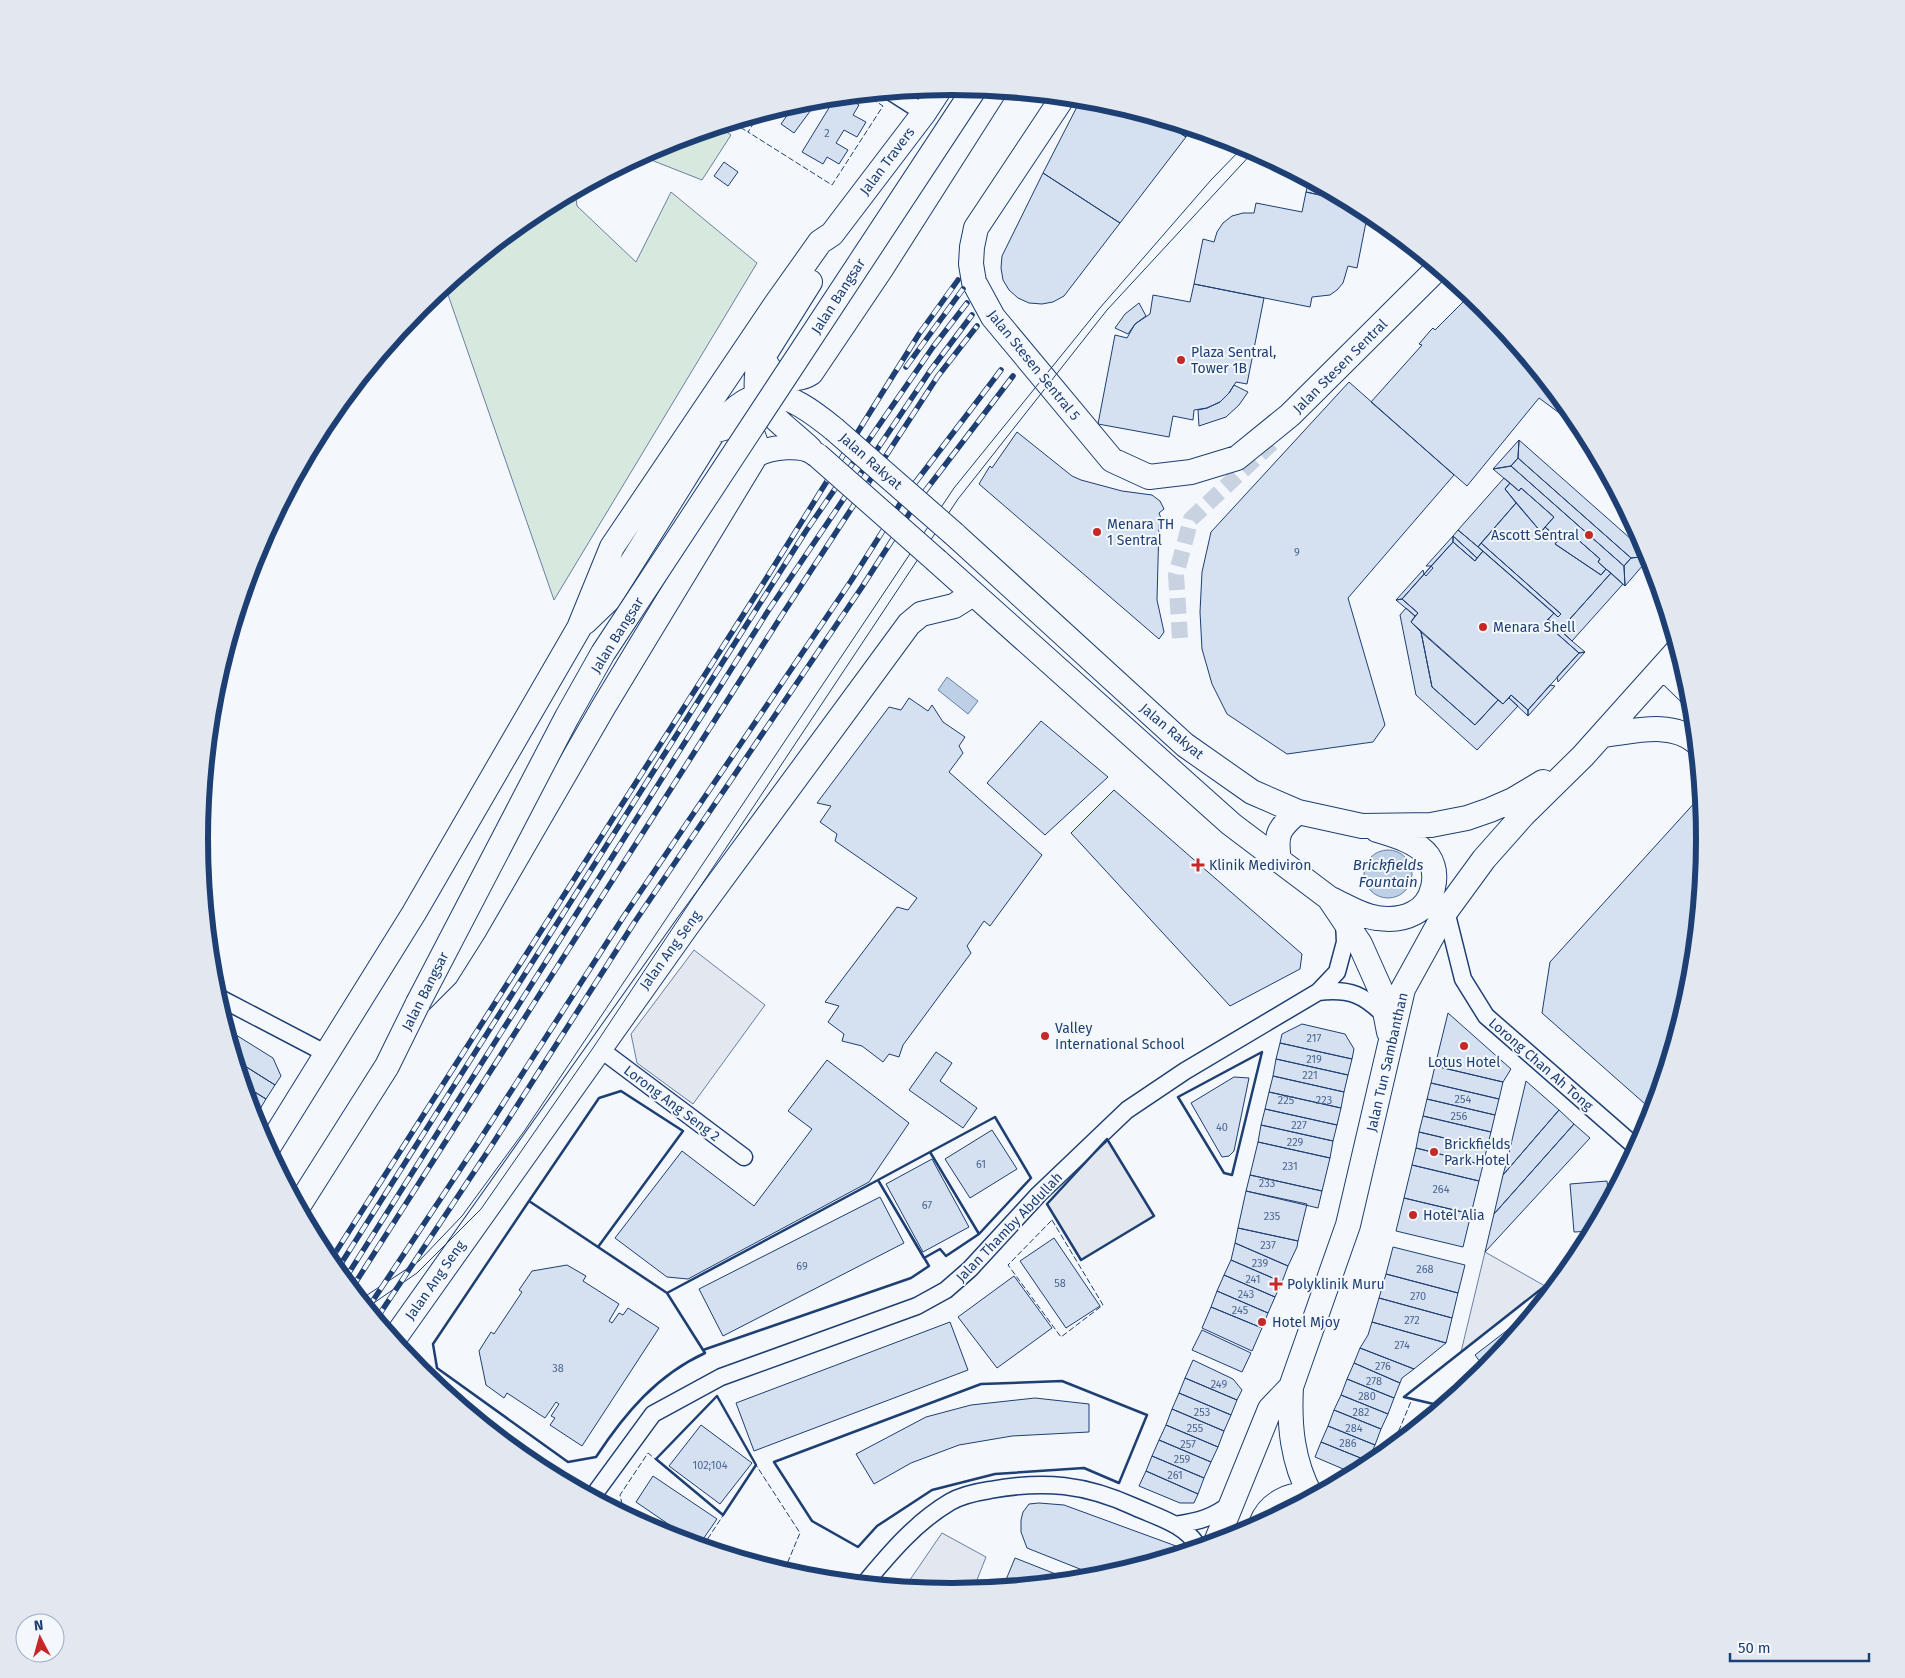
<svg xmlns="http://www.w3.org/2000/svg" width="1905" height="1678" viewBox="0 0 1905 1678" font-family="'Fira Sans',sans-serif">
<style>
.green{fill:#d7e8df;stroke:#687fa3}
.parking{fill:#e3e8f0;stroke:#687fa3}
.water{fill:#bed0e5;stroke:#687fa3}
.building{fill:#d5e0f0;stroke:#1d3f73}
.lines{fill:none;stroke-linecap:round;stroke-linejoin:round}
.street-tunnel{stroke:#c9d2e0;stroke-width:16;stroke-dasharray:16 8;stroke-linecap:butt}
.street-casing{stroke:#1d3f73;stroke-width:19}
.secondary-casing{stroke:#1d3f73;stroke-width:26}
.street{stroke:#f4f7fb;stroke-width:16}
.secondary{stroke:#f4f7fb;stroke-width:24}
.tram{stroke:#1d3f73;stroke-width:1}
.rail-casing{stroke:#1d3f73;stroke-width:5.5}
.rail{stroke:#f4f7fb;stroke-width:4;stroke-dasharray:11;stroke-linecap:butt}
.secondary-bridge-casing{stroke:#1d3f73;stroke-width:26;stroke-linecap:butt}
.secondary-bridge{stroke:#f4f7fb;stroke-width:24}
.fence{stroke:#1d3f73;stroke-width:1;stroke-dasharray:6 2.5;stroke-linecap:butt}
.wall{stroke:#1d3f73;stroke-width:2.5}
.poi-dot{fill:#c62828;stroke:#f4f7fb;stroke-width:2}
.labels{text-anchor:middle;stroke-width:4;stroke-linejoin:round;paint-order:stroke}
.number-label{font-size:11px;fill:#4b6792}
.street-label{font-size:14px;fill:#1d3f73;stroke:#f4f7fb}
.poi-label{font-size:14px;fill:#1d3f73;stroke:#f4f7fb;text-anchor:start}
.water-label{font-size:15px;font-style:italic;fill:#1d3f73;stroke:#f4f7fb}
.rim{fill:none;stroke:#1d3f73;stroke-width:6}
</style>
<rect width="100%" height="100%" fill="#f4f7fb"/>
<!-- green -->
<path class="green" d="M719 127 731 135 702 180 641 156 665 143Z
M575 191 577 206 636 262 671 192 757 263 554 600 445 286 535 213Z"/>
<!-- parking -->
<path class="parking" d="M694 950 765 1005 693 1104 637 1063 631 1034Z
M1107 1139 1154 1216 1081 1260 1047 1204Z
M1485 1252 1545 1286 1573 1264 1552 1290 1545 1286 1461 1352Z
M942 1533 986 1557 973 1590 952 1592 905 1587Z"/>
<!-- water -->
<path class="water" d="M947 677 978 701 968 714 938 690Z
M1364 874a24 24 0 1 1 48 0a24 24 0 1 1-48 0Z"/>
<!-- building -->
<path class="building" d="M845 97 859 105 853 115 866 122 857 137 844 130 836 143 848 150 839 164 827 157 823 164 802 152 835 98Z
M819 99 794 133 781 124 795 104Z
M1081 99 1100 101 1158 119 1186 137 1120 223 1043 173Z
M1158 119 1191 129 1186 137Z
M724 162 738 172 728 186 714 176Z
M1043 173 1120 223 1064 296 1053 302 1042 304 1029 303 1018 298 1009 290 1003 280 1001 268 1002 256Z
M1309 180 1347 201 1306 192Z
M1306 192 1347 201 1368 212 1357 268 1348 266 1343 283 1337 290 1330 295 1312 297 1310 307 1194 284 1203 239 1214 242 1217 232 1223 223 1232 216 1243 213H1254L1256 203 1302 212Z
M1194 284 1264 298 1247 384 1236 382 1229 393 1220 402 1207 408 1194 410 1193 420 1173 416 1169 437 1098 424 1115 335 1127 338 1135 324 1150 314 1153 295 1190 302Z
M1470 295 1485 307 1579 421 1585 432 1539 398 1467 486 1371 402 1422 345 1419 344 1430 331 1433 328 1435 330Z
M1139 303 1146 316 1135 324 1128 334 1115 328 1125 314Z
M1349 382 1454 475 1348 598 1385 725 1373 742 1287 754 1227 714 1212 684 1202 649 1200 612 1202 572 1211 532Z
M1234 385 1248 392 1239 405 1226 417 1199 426 1198 410 1207 408 1220 402 1229 393Z
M1017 432 1072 476 1081 480 1122 491 1152 495 1160 501 1164 509 1159 513 1162 521 1159 524 1157 600 1164 632 1159 639 979 484 990 466 992 468Z
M1519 440 1518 458 1511 466 1493 469Z
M1519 440 1649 555 1650 556 1631 558 1518 458Z
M1518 458 1631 558 1624 566 1511 466Z
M1511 466 1624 566 1625 586 1598 562 1600 559 1567 530 1559 539 1545 527 1554 517 1521 488 1519 491 1493 469Z
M1504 478 1510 483 1505 489 1516 503 1478 547 1458 530Z
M1510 483 1519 491 1521 488 1554 517 1541 532 1505 489Z
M1516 503 1541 532 1545 527 1559 539 1555 544 1601 575 1606 569 1611 573 1560 630 1548 619 1554 613 1558 617 1561 614 1481 543Z
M1458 530 1483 551 1477 558 1453 536Z
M1567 530 1600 559 1598 562 1606 569 1601 575 1555 544Z
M1453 536 1477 558 1475 561 1453 542Z
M1453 536V542L1431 566H1426Z
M1453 542 1475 561 1483 551 1554 613 1545 623 1579 653 1528 710 1511 695 1503 704 1411 622 1418 613 1402 599Z
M1481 543 1561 614 1558 617 1478 547Z
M1650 556V557L1625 586 1624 566 1631 558Z
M1431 566 1433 568 1426 576 1424 574Z
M1423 570 1424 574 1402 599 1396 600Z
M1611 573 1623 584 1572 641 1560 630Z
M1402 599 1418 613 1415 616 1396 600Z
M1406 608 1415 616 1411 622 1421 632 1432 687 1475 725 1498 700 1503 704 1509 698 1518 706 1477 750 1416 695 1400 615Z
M1548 619 1572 641 1585 652 1579 653 1545 623Z
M1421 632 1498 700 1475 725 1432 687Z
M1585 652 1558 682 1557 677 1579 653Z
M1550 685 1555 686 1528 716V710Z
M1511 695 1528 710V716L1509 698Z
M909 698 928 711 932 705 943 722 965 737 959 746 963 753 949 772 1042 855 990 926 984 921 967 946 971 953 903 1045 899 1057 889 1054 883 1062 862 1046 842 1041 844 1034 828 1022 839 1006 825 1002 897 907 908 910 917 898 835 841 837 834 820 822 831 806 817 803 889 707 901 710Z
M1041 721 1108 777 1045 835 987 783Z
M1114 790 1302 954 1300 969 1230 1006 1071 833Z
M1698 799 1702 802 1705 839 1691 986 1653 1111 1542 1013 1550 962Z
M1448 1013 1511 1069 1503 1082 1435 1066Z
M1302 1024 1345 1034 1354 1049 1352 1059 1280 1043 1282 1034Z
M228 1030 273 1058 281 1076 275 1085 237 1061Z
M1280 1043 1352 1059 1348 1075 1276 1059Z
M936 1052 952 1063 940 1081 977 1108 963 1128 909 1090Z
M1276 1059 1348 1075 1344 1092 1273 1076Z
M827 1060 909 1123 869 1182 688 1279 667 1277 615 1238 682 1151 754 1206 812 1129 788 1111Z
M237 1061 275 1085 266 1099 245 1086Z
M1435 1066 1503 1082 1499 1099 1431 1083Z
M1273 1076 1344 1092 1341 1108 1269 1092Z
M1234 1077 1249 1078 1234 1151 1229 1156 1222 1157 1191 1103Z
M1526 1081 1559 1110 1503 1175 1508 1157Z
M1431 1083 1499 1099 1495 1115 1427 1099Z
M245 1086 266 1099 257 1114 252 1111Z
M1269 1092 1341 1108 1337 1125 1265 1109Z
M1427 1099 1495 1115 1491 1132 1423 1116Z
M1265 1109 1337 1125 1333 1141 1261 1125Z
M1559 1110 1574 1124 1494 1214 1503 1175Z
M1423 1116 1491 1132 1487 1148 1419 1132Z
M1574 1124 1590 1138 1485 1252 1494 1214Z
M1261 1125 1333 1141 1330 1158 1258 1142Z
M992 1130 1017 1169 970 1198 945 1159Z
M1419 1132 1487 1148 1483 1165 1416 1148Z
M1258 1142 1330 1158 1322 1191 1250 1175Z
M1416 1148 1483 1165 1479 1181 1412 1165Z
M932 1159 969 1227 923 1252 886 1184Z
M1412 1165 1479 1181 1471 1214 1404 1198Z
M1250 1175 1322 1191 1318 1208 1246 1191Z
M1607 1181 1609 1200 1592 1231 1574 1232 1570 1184Z
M1246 1191 1307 1204 1298 1241 1238 1228Z
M880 1197 904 1243 723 1336 699 1289Z
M1404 1198 1471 1214 1463 1247 1396 1231Z
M1238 1228 1298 1241 1297 1247 1288 1266 1235 1243Z
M1054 1238 1100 1306 1066 1328 1020 1261Z
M1235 1243 1288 1266 1282 1282 1231 1260Z
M1393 1247 1465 1265 1458 1293 1386 1274Z
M1231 1260 1282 1282 1275 1297 1224 1275Z
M567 1265 586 1276 583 1281 619 1304 609 1321 612 1323 619 1313 623 1315 628 1308 659 1328 582 1446 550 1425 555 1418 551 1416 559 1404 556 1402 545 1418 507 1393 504 1398 486 1385 479 1351 491 1332 494 1334 522 1292 519 1290 532 1271Z
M1386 1274 1458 1293 1452 1318 1379 1298Z
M1224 1275 1275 1297 1268 1313 1217 1291Z
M1014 1276 1052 1328 997 1368 958 1317Z
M1217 1291 1268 1313 1262 1328 1211 1307Z
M1379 1298 1452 1318 1446 1343 1372 1322Z
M1211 1307 1262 1328 1252 1351 1202 1328Z
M1536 1308 1486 1370 1475 1355Z
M950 1322 968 1370 754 1451 736 1403Z
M1372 1322 1446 1343 1414 1369 1360 1348 1368 1335Z
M1202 1330 1251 1353 1242 1372 1192 1350Z
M1360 1348 1414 1369 1402 1378 1400 1383 1354 1363Z
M1193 1360 1233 1379 1242 1390 1237 1400 1185 1378Z
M1354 1363 1400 1383 1394 1398 1347 1379Z
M1185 1378 1237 1400 1231 1415 1179 1393Z
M1347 1379 1394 1398 1388 1414 1341 1395Z
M1179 1393 1231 1415 1224 1431 1172 1409Z
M1341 1395 1388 1414 1381 1429 1334 1410Z
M1035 1398 1089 1404V1432L1012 1436 959 1445 911 1463 874 1484 856 1454 926 1417 971 1405Z
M1172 1409 1224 1431 1218 1447 1166 1425Z
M1334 1410 1381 1429 1375 1445 1328 1426Z
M1413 1421 1421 1423 1409 1433Z
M701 1425 752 1463 720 1504 669 1466Z
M1166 1425 1218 1447 1211 1462 1159 1440Z
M1328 1426 1375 1445 1368 1461 1321 1442Z
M1159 1440 1211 1462 1204 1478 1152 1456Z
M1321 1442 1368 1461 1366 1468 1355 1474 1315 1457Z
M1152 1456 1204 1478 1198 1494 1146 1471Z
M1146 1471 1198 1494 1194 1503H1180L1139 1486Z
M653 1476 717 1519 699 1545 636 1502Z
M1039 1503 1064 1505 1176 1546 1173 1555 1100 1577 1027 1548 1021 1532V1520L1023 1512 1029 1504Z
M1015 1558 1071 1580 1003 1587Z"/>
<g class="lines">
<!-- street-tunnel -->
<path class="street-tunnel" d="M1180 638 1176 575 1191 519 1272 443"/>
<!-- street casing -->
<g class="street-casing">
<path id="street" d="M891 92 924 113
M1446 911 1463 979 1486 1016 1637 1148
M1318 992C1350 988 1365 995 1387 1018
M218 997 327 1054
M600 1049 744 1157
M593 1496 653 1414 721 1377 917 1306 946 1290 970 1269 1039 1194 1127 1110 1185 1071 1318 992 1337 972 1345 942 1344 921
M1175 1525C1200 1521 1212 1518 1232 1503
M865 1583C890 1553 916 1522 950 1502 962 1495 977 1492 990 1490 1045 1480 1085 1484 1135 1507 1157 1517 1187 1525 1198 1547"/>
</g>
<!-- secondary casing -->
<g class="secondary-casing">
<path id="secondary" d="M1063 97 976 228 972 247 971 264 974 282 993 317 1112 460 1149 477 1191 472 1237 458 1290 415 1438 268
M810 282 758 365C757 375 755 387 758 397 763 411 798 437 810 449
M764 356C767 378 794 384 811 373L881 269 995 90
M756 455C770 447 803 443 815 454
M954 534 1185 745 1252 792 1298 812 1362 826 1431 825 1467 818 1490 810 1513 800 1543 782
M937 561 1231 824 1329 898 1360 944 1381 991 1389 1032
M585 622 609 599 714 431C757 376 787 391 834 429
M1663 667 1691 694
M1602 735C1632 732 1671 720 1696 742
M1279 860C1275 835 1278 828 1298 812
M1331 899C1346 906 1361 916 1377 918 1390 920 1403 919 1414 913 1434 903 1440 874 1428 856 1418 842 1394 835 1377 830
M268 1148 414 913 579 628 612 547 776 304 820 242 832 234 924 113 941 87
M299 1205 387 1066 418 1003 446 975 475 929 604 706 756 455C758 425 738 422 714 431
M394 1339 687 926 909 624 921 614 954 606 973 594
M1291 1387C1289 1425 1292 1461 1311 1496
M1261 1524C1269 1503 1291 1492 1312 1496
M1216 1542 1270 1409 1291 1387 1348 1225 1403 989 1446 911 1484 859 1523 815 1583 756 1678 650"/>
</g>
<!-- street -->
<use href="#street" class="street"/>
<!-- secondary -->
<use href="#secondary" class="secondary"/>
<!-- tram -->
<path class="tram" d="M361 1299 419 1261 462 1216 525 1130 954 488 1099 309 1211 180 1244 146
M368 1307 417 1273 481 1209 593 1048 958 499 1107 310 1254 151"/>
<!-- rail casing -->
<g class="rail-casing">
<path id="rail" d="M906 367 963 289
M330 1261 759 590 919 334 958 280
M337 1270 806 531 933 347 967 303
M345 1279 768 611 930 371 972 315
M352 1288 782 615 938 376 977 326
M368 1308 479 1141 624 916 851 581 905 496 1001 370
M377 1318 490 1148 634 923 862 587 916 503 1013 376"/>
</g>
<!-- rail -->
<use href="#rail" class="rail"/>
<!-- secondary-bridge casing -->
<g class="secondary-bridge-casing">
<path id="secondary-bridge" d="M834 429 954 534
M817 455 937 561
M418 1003 567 717 603 653 975 88"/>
</g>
<!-- secondary-bridge -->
<use href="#secondary-bridge" class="secondary-bridge"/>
<!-- fence -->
<path class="fence" d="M759 115 748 132 832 185 883 106 866 95
M733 123 748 132
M1052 1220 1103 1305 1061 1337 1008 1265Z
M1392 1447 1412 1399 1442 1406
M624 1513 620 1495 648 1453 723 1515V1516
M703 1546 756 1465 800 1533 784 1571"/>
<!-- wall -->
<path class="wall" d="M1262 1052 1232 1175 1224 1173 1178 1097Z
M621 1091 683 1131 598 1247 529 1201 599 1098Z
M995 1117 1031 1178 979 1234 930 1152Z
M1107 1139 1154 1216 1081 1260 1047 1204Z
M930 1152 979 1234 946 1256 940 1249 924 1258 878 1180Z
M878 1180 929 1266 911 1278 703 1350 667 1293Z
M529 1201 667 1293 705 1353C657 1375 625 1413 596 1457L568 1462 437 1368 433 1344Z
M1062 1381 1147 1415 1119 1483 1084 1468 995 1474 932 1490 877 1526 858 1547 812 1521 774 1462 981 1384Z
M717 1396 756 1465 723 1515 656 1459Z
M1442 1406 1404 1397 1545 1286 1552 1290"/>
</g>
<!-- markers -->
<g class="poi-dot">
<circle cx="1181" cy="360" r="5"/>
<circle cx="1097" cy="532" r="5"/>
<circle cx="1589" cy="535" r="5"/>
<circle cx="1483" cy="627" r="5"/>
<path d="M1195.5 857.5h5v5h5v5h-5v5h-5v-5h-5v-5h5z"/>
<circle cx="1045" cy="1036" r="5"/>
<circle cx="1464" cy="1046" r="5"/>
<circle cx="1434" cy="1152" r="5"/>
<circle cx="1413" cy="1215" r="5"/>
<path d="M1273.5 1276.5h5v5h5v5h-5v5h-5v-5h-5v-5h5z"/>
<circle cx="1262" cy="1322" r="5"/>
</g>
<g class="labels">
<!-- number labels -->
<g class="number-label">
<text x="827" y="137">2</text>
<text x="1297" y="556">9</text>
<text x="1314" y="1042">217</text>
<text x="1314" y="1063">219</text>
<text x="1310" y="1079">221</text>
<text x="1463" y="1103">254</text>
<text x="1286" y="1104">225</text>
<text x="1324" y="1104">223</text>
<text x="1459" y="1120">256</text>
<text x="1299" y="1129">227</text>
<text x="1222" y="1131">40</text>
<text x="1295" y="1146">229</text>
<text x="981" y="1168">61</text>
<text x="1290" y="1170">231</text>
<text x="1267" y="1187">233</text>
<text x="1441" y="1193">264</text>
<text x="927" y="1209">67</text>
<text x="1272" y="1220">235</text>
<text x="1268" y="1249">237</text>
<text x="1260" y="1267">239</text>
<text x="802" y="1270">69</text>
<text x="1425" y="1273">268</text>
<text x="1253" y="1283">241</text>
<text x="1060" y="1287">58</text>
<text x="1246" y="1298">243</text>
<text x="1418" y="1300">270</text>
<text x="1240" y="1314">245</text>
<text x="1412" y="1324">272</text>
<text x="1402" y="1349">274</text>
<text x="1383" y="1370">276</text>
<text x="558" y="1372">38</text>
<text x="1374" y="1385">278</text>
<text x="1219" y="1388">249</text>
<text x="1367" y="1400">280</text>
<text x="1202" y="1416">253</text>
<text x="1361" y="1416">282</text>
<text x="1195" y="1432">255</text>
<text x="1354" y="1432">284</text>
<text x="1348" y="1447">286</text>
<text x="1188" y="1448">257</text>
<text x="1182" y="1463">259</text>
<text x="710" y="1469">102;104</text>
<text x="1175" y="1479">261</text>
</g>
<!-- street labels -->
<g class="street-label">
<text transform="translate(887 161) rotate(-53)" y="5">Jalan Travers</text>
<text transform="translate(838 296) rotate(-57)" y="5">Jalan Bangsar</text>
<text transform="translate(1034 365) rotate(51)" y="5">Jalan Stesen Sentral 5</text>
<text transform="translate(1340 366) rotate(-45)" y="5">Jalan Stesen Sentral</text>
<text transform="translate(871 461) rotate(41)" y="5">Jalan Rakyat</text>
<text transform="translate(617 635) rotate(-58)" y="5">Jalan Bangsar</text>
<text transform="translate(1172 731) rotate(40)" y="5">Jalan Rakyat</text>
<text transform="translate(670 950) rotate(-54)" y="5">Jalan Ang Seng</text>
<text transform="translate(425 991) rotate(-63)" y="5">Jalan Bangsar</text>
<text transform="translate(1387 1062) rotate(-77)" y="5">Jalan Tun Sambanthan</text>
<text transform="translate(1541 1064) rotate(41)" y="5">Lorong Chan Ah Tong</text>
<text transform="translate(672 1103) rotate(37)" y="5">Lorong Ang Seng 2</text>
<text transform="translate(1009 1227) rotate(-46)" y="5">Jalan Thamby Abdullah</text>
<text transform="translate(435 1280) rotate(-55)" y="5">Jalan Ang Seng</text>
</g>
<!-- poi labels -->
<g class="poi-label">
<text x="1191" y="357">Plaza Sentral,<tspan x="1191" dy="16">Tower 1B</tspan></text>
<text x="1107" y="529">Menara TH<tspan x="1107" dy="16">1 Sentral</tspan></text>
<text x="1579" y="540" text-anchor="end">Ascott Sentral</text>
<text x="1493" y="632">Menara Shell</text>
<text x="1209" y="870">Klinik Mediviron</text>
<text x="1055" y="1033">Valley<tspan x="1055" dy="16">International School</tspan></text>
<text x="1464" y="1067" text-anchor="middle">Lotus Hotel</text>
<text x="1444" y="1149">Brickfields<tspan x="1444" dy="16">Park Hotel</tspan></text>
<text x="1423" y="1220">Hotel Alia</text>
<text x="1287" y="1289">Polyklinik Muru</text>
<text x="1272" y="1327">Hotel Mjoy</text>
</g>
<!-- water labels -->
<g class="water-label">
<text x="1388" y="870">Brickfields<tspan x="1388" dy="17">Fountain</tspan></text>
</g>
</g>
<!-- crop -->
<path d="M0 0H1905V1678H0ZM208 839a744 744 0 1 1 1488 0a744 744 0 1 1-1488 0Z" fill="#e3e8f0" fill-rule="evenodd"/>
<path class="rim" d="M208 839a744 744 0 1 1 1488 0a744 744 0 1 1-1488 0Z"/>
<!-- north arrow -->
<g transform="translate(40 1638) rotate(354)"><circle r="24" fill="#f4f7fb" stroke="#9eadc5"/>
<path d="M0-4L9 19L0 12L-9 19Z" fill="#c62828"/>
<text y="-8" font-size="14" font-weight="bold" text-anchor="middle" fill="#1d3f73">N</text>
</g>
<!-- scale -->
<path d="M1730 1653v8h139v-8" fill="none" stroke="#1d3f73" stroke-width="2.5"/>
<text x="1738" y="1653" font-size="15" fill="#1d3f73" stroke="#f4f7fb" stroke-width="4" paint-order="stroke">50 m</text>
</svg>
